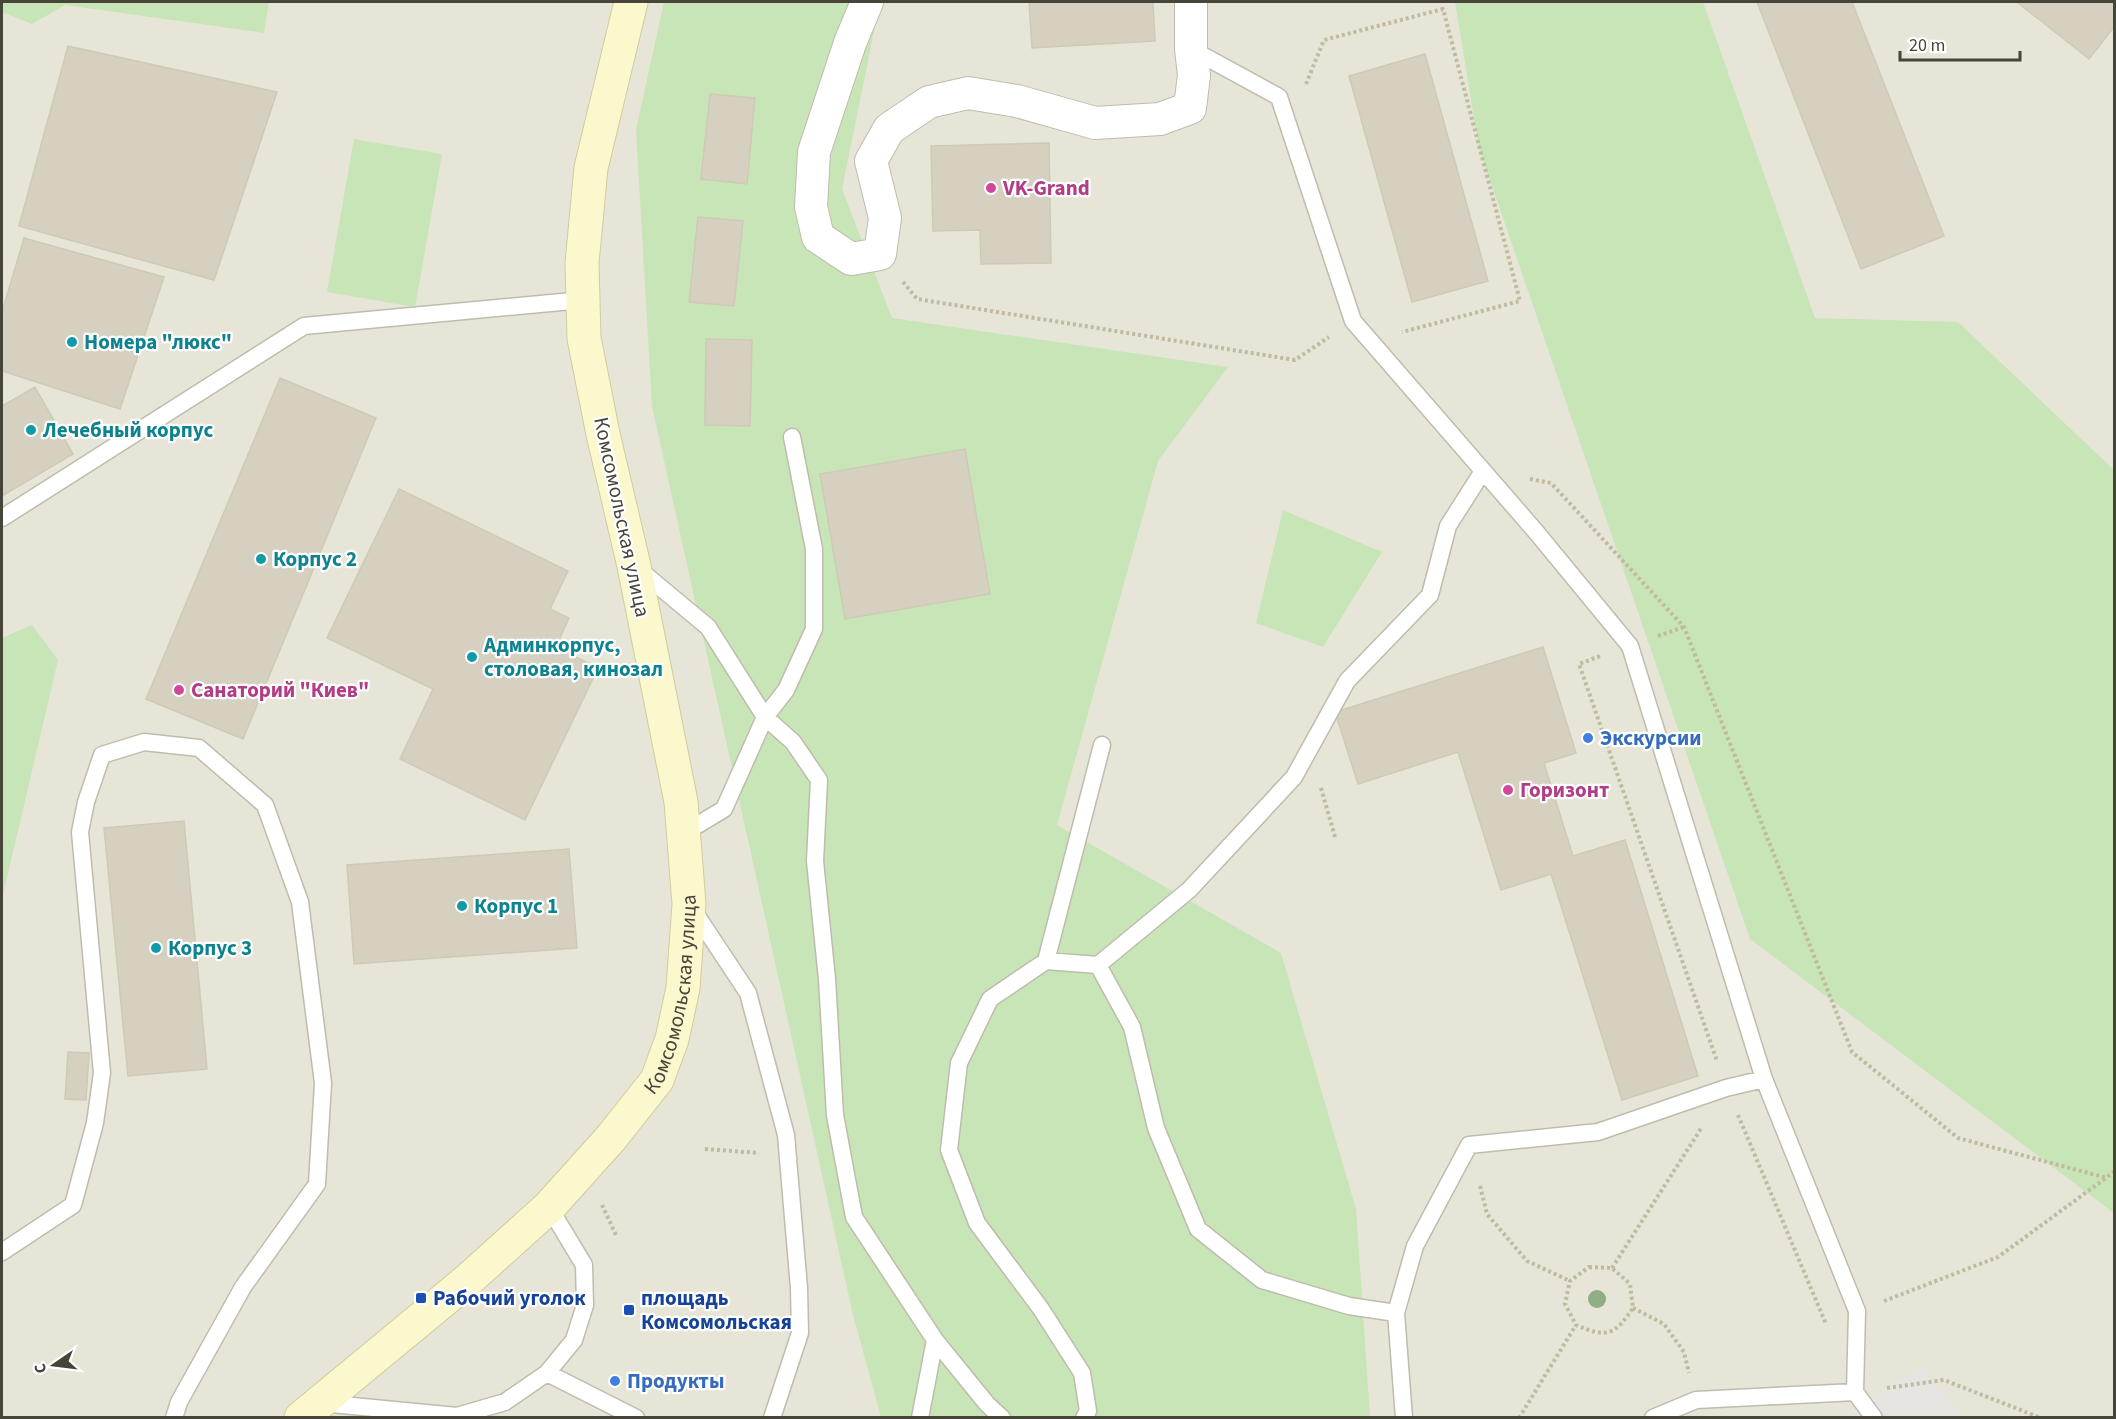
<svg xmlns="http://www.w3.org/2000/svg" width="2116" height="1419" viewBox="0 0 2116 1419" font-family="'Source Sans 3',sans-serif">
<style>
.residential{fill:#e7e5d8}
.green{fill:#c7e5b6}
.parking{fill:#e6e5e1}
.building{fill:#d5d0c0;stroke:#cfcab4;stroke-width:1.5}
.lines{fill:none;stroke-linecap:round;stroke-linejoin:round}
.lane-casing{stroke:#bfbcad;stroke-width:19}
.street-casing{stroke:#bfbcad;stroke-width:34}
.secondary-casing{stroke:#d0cc9d;stroke-width:35}
.path{stroke:#c0ba9f;stroke-width:4;stroke-dasharray:3 3;stroke-linecap:butt}
.lane{stroke:#fff;stroke-width:16}
.street{stroke:#fff;stroke-width:32}
.secondary{stroke:#fbf8cd;stroke-width:33}
.tree{fill:#8fae83}
.hotel-dot{fill:#d1479c;stroke:#fff;stroke-width:2}
.culture-dot{fill:#0f9aa8;stroke:#fff;stroke-width:2}
.shop-dot{fill:#3f7fe0;stroke:#fff;stroke-width:2}
.transit-dot{fill:#1a4fb4;stroke:#fff;stroke-width:2}
.labels{text-anchor:middle;stroke-width:4.5;stroke-linejoin:round;paint-order:stroke}
.hotel-label{font-size:21px;font-weight:bold;fill:#b23c85;stroke:#fff;text-anchor:start}
.culture-label{font-size:21px;font-weight:bold;fill:#0d838f;stroke:#fff;text-anchor:start}
.street-label{font-size:21px;fill:#474439;stroke:#fff}
.shop-label{font-size:21px;font-weight:bold;fill:#366cbe;stroke:#fff;text-anchor:start}
.transit-label{font-size:21px;font-weight:bold;fill:#164399;stroke:#fff;text-anchor:start}
</style>
<rect width="100%" height="100%" fill="#f4f3ea"/>
<!-- residential -->
<path class="residential" d="M2 2H2114V1417H2Z"/>
<!-- green -->
<path class="green" d="M2 2H269L264 33 65 5 32 24 2 12Z
M664 2H880L842 189 892 318 1228 367 1158 461 1057 825 1281 953 1356 1209 1370 1417H881L853 1315 652 406 636 130Z
M1455 2H1703L1815 318 1958 322 2114 470V1213L1750 939 1479 148Z
M354 139 442 154 415 307 327 292Z
M1283 510 1382 552 1323 647 1256 623Z
M32 625 58 660 2 899V638Z"/>
<!-- parking -->
<path class="parking" d="M1923 1367 1962 1417 1836 1418Z"/>
<!-- building -->
<path class="building" d="M1029 2H1153L1155 41 1032 48Z
M1757 2H1852L1944 236 1861 269Z
M2017 2H2114V27L2089 59Z
M68 46 277 92 214 280 19 226Z
M1425 54 1488 281 1412 302 1349 76Z
M710 94 755 98 747 184 701 179Z
M1049 143 1051 263 981 264 980 230 933 231 931 146Z
M698 217 743 221 734 306 689 302Z
M24 238 164 277 120 409 2 371V312Z
M706 339 752 340 750 426 705 425Z
M280 378 376 418 243 739 146 699Z
M35 387 73 454 2 496V406Z
M965 449 990 594 845 619 820 474Z
M399 489 568 571 550 609 569 618 556 647 598 668 525 820 400 759 433 689 327 638Z
M1543 647 1576 753 1544 763 1573 856 1625 840 1698 1076 1622 1100 1551 874 1501 890 1458 752 1358 784 1335 712Z
M184 821 207 1069 128 1076 104 828Z
M569 849 577 948 354 964 347 865Z
M68 1052 89 1053 86 1100 65 1099Z"/>
<g class="lines">
<!-- lane casing -->
<g class="lane-casing">
<path id="lane" d="M1191 49 1279 97 1353 321 1537 533 1630 646 1764 1079 1857 1311 1855 1392
M2 518 304 326 583 300
M637 568 708 627 765 717 793 742 819 780 815 861 827 979 835 1115 854 1217 935 1340 987 1404 1002 1418
M684 833 724 809 765 717 786 690 814 629V549L792 437
M693 910 748 993 786 1135 799 1288 800 1333 772 1418
M1046 961 1102 745
M1098 965 1189 890 1294 777 1347 681 1430 595 1448 526 1483 471
M2 1252 73 1205 95 1123 102 1073 80 832 86 802 102 755 144 742 199 748 265 805 300 902 323 1083 317 1184 243 1287 179 1402 174 1418
M1396 1313 1415 1246 1469 1145 1598 1132 1726 1088 1764 1079
M547 1373 636 1418
M321 1403 457 1416 505 1402 547 1373 574 1340 585 1305 584 1265 549 1207
M920 1418 935 1340
M1084 1418 1088 1411 1082 1373 1041 1309 977 1223 949 1150 959 1063 990 999 1046 961 1098 965 1132 1027 1156 1128 1198 1229 1262 1280 1349 1306 1396 1313 1404 1418
M1653 1418 1696 1400 1855 1392 1874 1418"/>
</g>
<!-- street casing -->
<g class="street-casing">
<path id="street" d="M867 2 850 43 814 152 811 207 818 237 851 259 880 254 885 218 871 161 889 129 929 102 968 93 1017 101 1095 123 1160 119 1190 108 1194 75 1191 49V2"/>
</g>
<!-- secondary casing -->
<g class="secondary-casing">
<g id="secondary">
<path id="s1" d="M301 1418 468 1280 549 1207 611 1138 657 1080 672 1039 683 988 689 904 681 802 634 566 603 434 584 338 582 263 591 168 631 2"/>
</g>
</g>
<!-- path -->
<path class="path" d="M1306 84 1324 40 1443 9 1520 301 1402 332
M903 282 917 299 1295 360 1329 337
M1530 479 1551 483 1684 627 1852 1052 1958 1138 2107 1178
M1658 636 1684 627
M1600 656 1579 664 1717 1061
M1321 788 1335 837
M1738 1115 1826 1324
M705 1149 759 1153
M1480 1186 1487 1214 1527 1261 1570 1281
M602 1205 617 1237
M1589 1267 1612 1268 1630 1284 1633 1308C1614 1336 1607 1338 1576 1325L1565 1304 1570 1281Z
M1612 1268 1702 1127
M1884 1301 1998 1257 2114 1172
M1633 1308 1664 1324 1684 1352 1689 1373
M1887 1388 1944 1380 2041 1418
M1519 1418 1576 1325"/>
<!-- lane -->
<use href="#lane" class="lane"/>
<!-- street -->
<use href="#street" class="street"/>
<!-- secondary -->
<use href="#secondary" class="secondary"/>
</g>
<!-- trees -->
<circle class="tree" cx="1597" cy="1299" r="9"/>
<!-- markers -->
<g class="hotel-dot">
<circle cx="991" cy="188" r="6"/>
<circle cx="179" cy="690" r="6"/>
<circle cx="1508" cy="790" r="6"/>
</g>
<g class="culture-dot">
<circle cx="72" cy="342" r="6"/>
<circle cx="31" cy="430" r="6"/>
<circle cx="261" cy="559" r="6"/>
<circle cx="472" cy="657" r="6"/>
<circle cx="462" cy="906" r="6"/>
<circle cx="156" cy="948" r="6"/>
</g>
<g class="shop-dot">
<circle cx="1588" cy="738" r="6"/>
<circle cx="615" cy="1381" r="6"/>
</g>
<g class="transit-dot">
<rect x="415" y="1292" width="12" height="12" rx="3"/>
<rect x="623" y="1304" width="12" height="12" rx="3"/>
</g>
<g class="labels">
<!-- hotel labels -->
<g class="hotel-label">
<text x="1003" y="195">VK-Grand</text>
<text x="191" y="697">Санаторий "Киев"</text>
<text x="1520" y="797">Горизонт</text>
</g>
<!-- culture labels -->
<g class="culture-label">
<text x="84" y="349">Номера "люкс"</text>
<text x="43" y="437">Лечебный корпус</text>
<text x="273" y="566">Корпус 2</text>
<text x="484" y="652">Админкорпус,<tspan x="484" dy="24">столовая, кинозал</tspan></text>
<text x="474" y="913">Корпус 1</text>
<text x="168" y="955">Корпус 3</text>
</g>
<!-- street labels -->
<g class="street-label">
<text transform="translate(622 517) rotate(78)" y="7">Комсомольская улица</text>
<text dy="7" stroke="none"><textPath href="#s1" startOffset="580">Комсомольская улица</textPath></text>
</g>
<!-- shop labels -->
<g class="shop-label">
<text x="1600" y="745">Экскурсии</text>
<text x="627" y="1388">Продукты</text>
</g>
<!-- transit labels -->
<g class="transit-label">
<text x="433" y="1305">Рабочий уголок</text>
<text x="641" y="1305">площадь<tspan x="641" dy="24">Комсомольская</tspan></text>
</g>
</g>
<!-- border -->
<rect width="2116" height="1419" fill="none" stroke="#474439" stroke-width="6"/>
<!-- north arrow -->
<g transform="translate(54 1365) rotate(256)" stroke="#ffffff" stroke-width="4.5" paint-order="stroke">
<path d="M0-4.5L10 22L0 15L-10 22Z" fill="#474439"/>
<text y="-9" font-size="16" font-weight="bold" text-anchor="middle" fill="#474439">С</text>
</g>
<!-- scale -->
<path d="M1900 51v9h120v-9" fill="none" stroke="#474439" stroke-width="3"/>
<text x="1909" y="51" font-size="18" fill="#474439" stroke="#ffffff" stroke-width="4.5" paint-order="stroke">20 m</text>
</svg>
